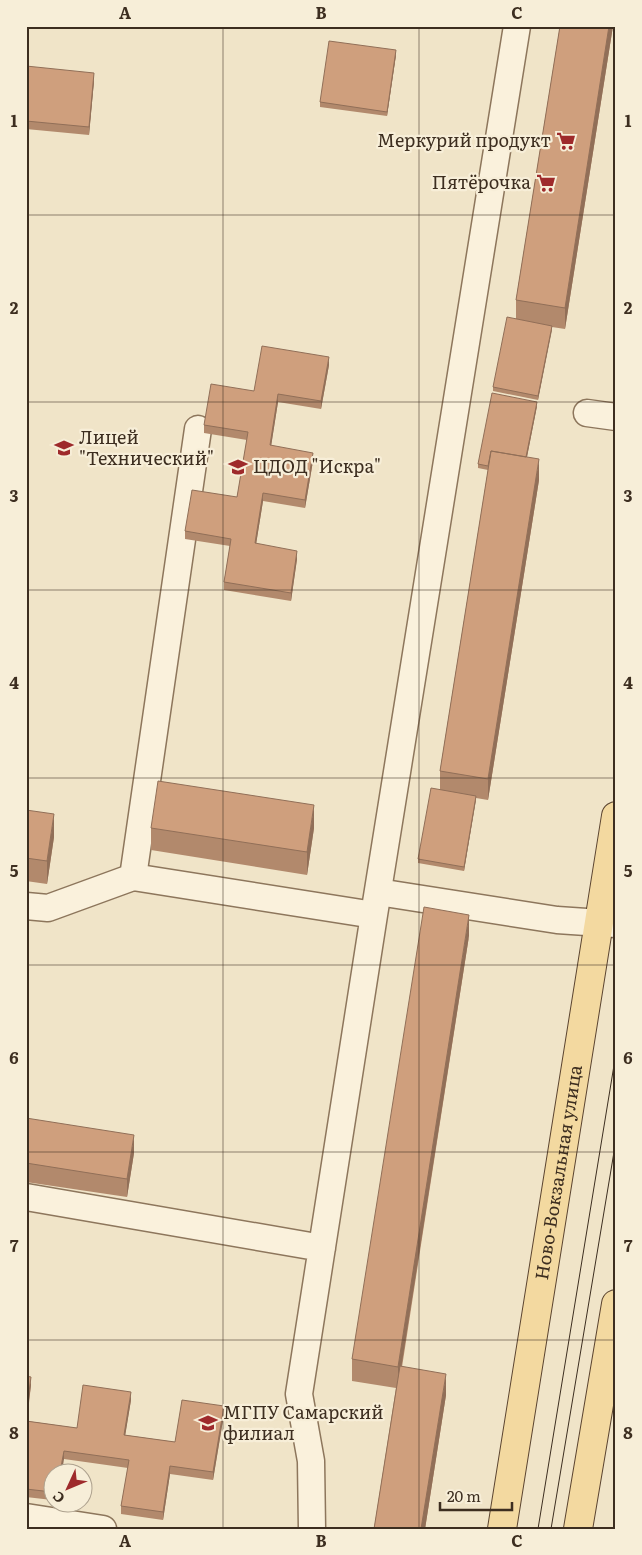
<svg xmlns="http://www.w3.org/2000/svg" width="642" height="1555" viewBox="0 0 642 1555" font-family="Literata,serif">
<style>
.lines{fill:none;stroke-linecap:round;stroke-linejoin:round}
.minor-casing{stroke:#8d765c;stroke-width:29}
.major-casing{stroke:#5b4430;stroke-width:30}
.minor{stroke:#faf1dc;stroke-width:26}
.major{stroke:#f3d9a0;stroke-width:28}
.tram{stroke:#3d2e20;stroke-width:1}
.wall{fill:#b2896c}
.shaded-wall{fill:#916f58}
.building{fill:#cf9f7d;stroke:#916f58}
.grid{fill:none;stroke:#3d2e20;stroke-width:1;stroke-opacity:0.55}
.labels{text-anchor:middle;stroke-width:4.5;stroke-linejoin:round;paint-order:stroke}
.poi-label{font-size:18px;fill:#3d2e20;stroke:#f7eed8;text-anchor:start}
.street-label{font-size:18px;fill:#3d2e20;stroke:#f7eed8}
.neatline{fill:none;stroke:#3d2e20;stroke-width:2}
.grid-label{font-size:16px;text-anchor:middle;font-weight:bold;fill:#3d2e20}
</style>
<rect width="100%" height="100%" fill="#f0e4c8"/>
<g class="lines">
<!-- minor casing -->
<g class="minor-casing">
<path id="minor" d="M587 413 616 417
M133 877 198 429
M378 892 557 920 616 924
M26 906 48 908 133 877 374 915
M26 1197 322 1248
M26 1517 103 1529
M312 1529 311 1461 299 1394 374 915 517 26"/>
</g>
<!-- major casing -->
<g class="major-casing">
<g id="major">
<path id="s1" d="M502 1529 616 816"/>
<path d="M578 1529 616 1304"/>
</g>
</g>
<!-- minor -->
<use href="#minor" class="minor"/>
<!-- major -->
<use href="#major" class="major"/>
<!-- tram -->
<path class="tram" d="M538 1529 616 1053
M551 1529 616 1140"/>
</g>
<!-- wall -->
<path class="wall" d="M560 26H613L565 329 552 327 538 400 493 391V387L516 318V300Z
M396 55 387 116 320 107V102Z
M26 66 94 81 89 135 26 129Z
M329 365 321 409 278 402 271 446 313 461 305 508 263 501 256 544 297 559 291 601 224 590V582L230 546 185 539V531L237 497 247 440 204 433V425Z
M537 406 527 457 539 480 488 800 476 798 464 871 418 863V859L440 790V771L488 470 478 468V464Z
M26 810 54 837 47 884 26 881Z
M151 828H314L307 875 151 850Z
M469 936 402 1367 446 1395 425 1529H374L396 1388 352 1381V1359Z
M26 1118 134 1153 127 1197 26 1182Z
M26 1376 31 1385 27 1421 77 1428 131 1400 125 1435 175 1442 224 1414 213 1480 170 1474 163 1520 121 1514V1506L128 1468 64 1459 52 1472V1500L26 1497Z"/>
<!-- shaded-wall -->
<path class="shaded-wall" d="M609 26H613L565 329V308Z
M396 50V55L387 116V112Z
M94 73V81L89 135V127Z
M552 326V330L538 400V396Z
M329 357V365L321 409V401Z
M278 394V402L270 453V445Z
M537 402V406L523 477V472Z
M313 453V461L305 508V500Z
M539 459V480L488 800V779Z
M263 493V501L255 551V543Z
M297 551V559L291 601V593Z
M476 796V800L464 871V867Z
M314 805V828L307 875V852Z
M54 814V837L47 884V861Z
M469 915V936L398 1388V1367Z
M134 1135V1153L127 1197V1179Z
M446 1374V1395L425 1529H421Z
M31 1377V1385L26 1423V1415Z
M131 1392V1400L124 1443V1435Z
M224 1406V1414L213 1480V1472Z
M64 1451V1459L62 1472H60Z
M170 1466V1474L163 1520V1512Z"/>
<!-- building -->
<path class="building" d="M560 26H609L565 308 516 300Z
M329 41 396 50 387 112 320 102Z
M26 66 94 73 89 127 26 121Z
M507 317 552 326 538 396 493 387Z
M262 346 329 357 321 401 278 394 270 445 313 453 305 500 263 493 255 543 297 551 291 593 224 582 231 539 185 531 192 490 237 497 248 432 204 425 211 384 254 391Z
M492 393 537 402 526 457 491 451 488 466 478 464Z
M491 451 539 459 488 779 440 771Z
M158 781 314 805 307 852 151 828Z
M431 788 476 796 464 867 418 859Z
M26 810 54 814 47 861 26 858Z
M424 907 469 915 398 1367 352 1359Z
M26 1118 134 1135 127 1179 26 1163Z
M400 1366 446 1374 421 1529H374Z
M26 1376 31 1377 26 1415Z
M83 1385 131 1392 124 1435 175 1442 182 1400 224 1406 213 1472 170 1466 163 1512 121 1506 129 1460 64 1451 60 1472H52V1492L26 1489V1421L77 1428Z"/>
<!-- grid -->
<path class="grid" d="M223 26V1529M419 26V1529M26 215H616M26 402H616M26 590H616M26 778H616M26 965H616M26 1152H616M26 1340H616"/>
<!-- icons -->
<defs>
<g id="supermarket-bare" transform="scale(1.5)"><path d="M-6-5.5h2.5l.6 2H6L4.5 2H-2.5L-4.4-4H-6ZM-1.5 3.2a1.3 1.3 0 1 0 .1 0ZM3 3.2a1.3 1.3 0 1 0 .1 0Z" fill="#9e2a2b" stroke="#f7eed8" stroke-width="2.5" paint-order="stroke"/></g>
<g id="school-bare" transform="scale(1.5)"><path d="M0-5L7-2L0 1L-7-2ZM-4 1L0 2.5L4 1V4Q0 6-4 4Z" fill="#9e2a2b" stroke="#f7eed8" stroke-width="2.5" paint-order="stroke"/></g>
<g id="university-bare" transform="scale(1.5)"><path d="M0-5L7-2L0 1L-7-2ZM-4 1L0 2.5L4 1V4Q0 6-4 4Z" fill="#9e2a2b" stroke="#f7eed8" stroke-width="2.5" paint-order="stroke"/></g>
</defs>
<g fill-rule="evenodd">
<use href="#supermarket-bare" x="566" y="141"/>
<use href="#supermarket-bare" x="546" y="183"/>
<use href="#school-bare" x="64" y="448"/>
<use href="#school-bare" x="238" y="467"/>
<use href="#university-bare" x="208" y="1423"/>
</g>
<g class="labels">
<!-- poi labels -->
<g class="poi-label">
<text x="551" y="147" text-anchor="end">Меркурий продукт</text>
<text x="531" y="189" text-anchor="end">Пятёрочка</text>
<text x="79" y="444">Лицей<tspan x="79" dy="21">"Технический"</tspan></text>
<text x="253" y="473">ЦДОД "Искра"</text>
<text x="223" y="1419">МГПУ Самарский<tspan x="223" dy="21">филиал</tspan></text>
</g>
<!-- street labels -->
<g class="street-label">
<text dy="6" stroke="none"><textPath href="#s1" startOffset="361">Ново-Вокзальная улица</textPath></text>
</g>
</g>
<!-- border -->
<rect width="642" height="1555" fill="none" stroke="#f7eed8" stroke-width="55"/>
<!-- north arrow -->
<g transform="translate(68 1488) rotate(226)"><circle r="24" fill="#f7eed8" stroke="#ada18e"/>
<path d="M0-4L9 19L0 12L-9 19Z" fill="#9e2a2b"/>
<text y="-8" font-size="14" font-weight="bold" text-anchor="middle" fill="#3d2e20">С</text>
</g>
<!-- scale -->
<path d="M440 1502v8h72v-8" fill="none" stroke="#3d2e20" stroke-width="2.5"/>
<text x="447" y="1502" font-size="15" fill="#3d2e20" stroke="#f7eed8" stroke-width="4" paint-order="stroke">20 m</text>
<rect x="28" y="28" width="586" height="1500" class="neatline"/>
<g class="grid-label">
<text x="125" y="19">A</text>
<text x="321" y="19">B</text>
<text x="517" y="19">C</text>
<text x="14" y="127">1</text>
<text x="628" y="127">1</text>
<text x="14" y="314">2</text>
<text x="628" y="314">2</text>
<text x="14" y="502">3</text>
<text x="628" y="502">3</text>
<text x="14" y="689">4</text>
<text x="628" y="689">4</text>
<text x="14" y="877">5</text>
<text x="628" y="877">5</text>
<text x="14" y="1064">6</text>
<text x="628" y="1064">6</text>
<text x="14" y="1252">7</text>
<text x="628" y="1252">7</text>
<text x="14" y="1439">8</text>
<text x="628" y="1439">8</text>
<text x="125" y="1547">A</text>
<text x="321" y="1547">B</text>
<text x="517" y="1547">C</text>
</g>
</svg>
